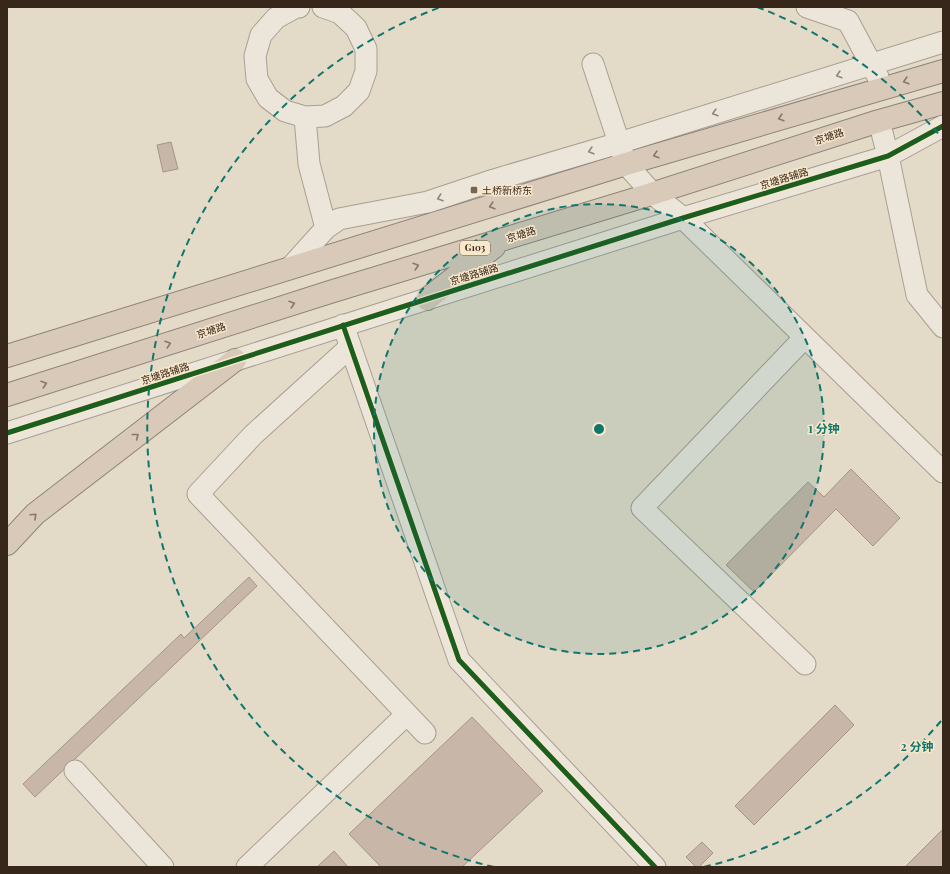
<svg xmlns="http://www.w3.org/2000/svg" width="950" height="874" viewBox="0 0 950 874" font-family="'Playfair Display','Noto Sans SC',serif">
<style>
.building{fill:#c8b7a8;stroke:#a49588}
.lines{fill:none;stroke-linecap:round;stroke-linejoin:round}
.minor-casing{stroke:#a99f92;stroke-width:23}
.highway-casing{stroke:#8e8479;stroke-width:24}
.minor{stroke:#ece5da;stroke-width:21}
.highway{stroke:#d8c9b8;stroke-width:22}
.cycleway-casing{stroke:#f8e7cb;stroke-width:8}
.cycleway{stroke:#1b5e20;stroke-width:5}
.oneway{stroke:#92867a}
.oneway2{stroke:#887869}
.ring{fill:none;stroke:#0f766e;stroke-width:2;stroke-dasharray:7 5}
.poi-dot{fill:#746557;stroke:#f8e7cb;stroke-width:1.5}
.labels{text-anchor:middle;stroke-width:3;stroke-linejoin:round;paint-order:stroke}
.shield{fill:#f8e7cb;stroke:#71604f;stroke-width:1}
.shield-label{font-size:9px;font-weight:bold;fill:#37261a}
.street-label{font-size:10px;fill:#37261a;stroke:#f8e7cb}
.poi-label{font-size:10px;fill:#37261a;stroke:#f8e7cb;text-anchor:start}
.centre{fill:#0f766e;stroke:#f8e7cb;stroke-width:2}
.ring-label{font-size:12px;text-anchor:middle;font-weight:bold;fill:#0f766e;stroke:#f8e7cb;stroke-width:3;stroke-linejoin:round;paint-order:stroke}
</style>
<rect width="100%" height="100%" fill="#e4dac8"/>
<!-- building -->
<path class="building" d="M171 142 178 169 163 172 157 145Z
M851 469 900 518 873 546 836 509 754 592 726 565 808 482 824 497Z
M249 577 257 586 35 797 23 784 181 634 184 638Z
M835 705 854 725 754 825 735 806Z
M472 717 543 791 462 867H381L349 834Z
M943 829V867H905Z
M702 842 713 853 699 867H696L686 857Z
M334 851 348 867H317Z"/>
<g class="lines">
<!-- minor casing -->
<g class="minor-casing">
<path id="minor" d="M299 7H296L276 18 261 35 255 56 257 79 268 98 285 111 305 117 325 116 344 106 359 91 366 71V49L356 28 340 13 323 7
M807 7 848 21 878 77
M593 64 626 164 653 194 683 218 943 472
M305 117 309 164 326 228
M879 121 888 156 917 295 943 327
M290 268 326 228 339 219 428 202 494 180 619 143 943 42
M343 325 459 660 655 867
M805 337 642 508 805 664
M350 347 253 435 198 494 425 733
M7 433 427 299 683 218 888 156 943 126
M75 771 163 867
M247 867 407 714"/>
</g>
<!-- highway casing -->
<g class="highway-casing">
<path id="highway" d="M427 299 494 247
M7 356 626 164 943 71
M7 395 330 292 645 196 879 121 943 103
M7 544 35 514 235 360"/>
</g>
<!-- minor -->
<use href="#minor" class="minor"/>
<!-- highway -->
<use href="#highway" class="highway"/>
<!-- cycleway casing -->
<g class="cycleway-casing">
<path id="cycleway" d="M343 325 459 660 655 867
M7 433 427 299 683 218 888 156 943 126"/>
</g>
<!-- cycleway -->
<use href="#cycleway" class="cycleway"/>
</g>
<!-- one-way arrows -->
<defs><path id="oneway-chevron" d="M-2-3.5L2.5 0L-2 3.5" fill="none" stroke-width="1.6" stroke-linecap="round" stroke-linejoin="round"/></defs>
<g class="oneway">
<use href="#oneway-chevron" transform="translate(839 75) rotate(163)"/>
<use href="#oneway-chevron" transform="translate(715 113) rotate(163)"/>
<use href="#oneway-chevron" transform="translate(591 151) rotate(164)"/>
<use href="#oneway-chevron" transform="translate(440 198) rotate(161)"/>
</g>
<g class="oneway2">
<use href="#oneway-chevron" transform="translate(906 81) rotate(164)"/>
<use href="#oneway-chevron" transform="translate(781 118) rotate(164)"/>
<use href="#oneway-chevron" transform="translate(656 155) rotate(164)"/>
<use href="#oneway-chevron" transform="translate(492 206) rotate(163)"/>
<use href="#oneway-chevron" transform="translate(416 266) rotate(-17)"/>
<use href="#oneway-chevron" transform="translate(292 304) rotate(-18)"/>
<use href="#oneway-chevron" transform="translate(168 344) rotate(-18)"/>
<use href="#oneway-chevron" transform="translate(44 384) rotate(-18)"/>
<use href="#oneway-chevron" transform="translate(136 436) rotate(-38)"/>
<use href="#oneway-chevron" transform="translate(34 516) rotate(-43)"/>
</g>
<!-- distance rings -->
<circle cx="599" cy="429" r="225" fill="#0f766e" fill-opacity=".12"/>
<g class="ring">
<circle cx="599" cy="429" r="225"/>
<path d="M941 721A450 450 0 0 1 704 867M494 867A450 450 0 0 1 441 7M757 7A450 450 0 0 1 941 137"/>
</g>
<!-- markers -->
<rect class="poi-dot" x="470" y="186" width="8" height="8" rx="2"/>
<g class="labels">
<!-- shield labels -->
<rect class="shield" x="460" y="241" width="30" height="14" rx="3"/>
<g class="shield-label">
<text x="475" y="251">G103</text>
</g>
<!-- street labels -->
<g class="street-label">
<text transform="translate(829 136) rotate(-18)" y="4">京塘路</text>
<text transform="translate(784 178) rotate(-17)" y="4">京塘路辅路</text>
<text transform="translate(521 234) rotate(-17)" y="4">京塘路</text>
<text transform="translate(474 274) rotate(-17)" y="4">京塘路辅路</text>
<text transform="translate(211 330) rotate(-18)" y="4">京塘路</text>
<text transform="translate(165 373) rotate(-18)" y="4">京塘路辅路</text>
</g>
<!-- poi labels -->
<g class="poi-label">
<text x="482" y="194">土桥新桥东</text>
</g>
</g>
<circle cx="599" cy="429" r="6" class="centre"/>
<g class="ring-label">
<text x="824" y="433">1 分钟</text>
<text x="917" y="751">2 分钟</text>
</g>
<!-- border -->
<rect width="950" height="874" fill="none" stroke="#37261a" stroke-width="16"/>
</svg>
